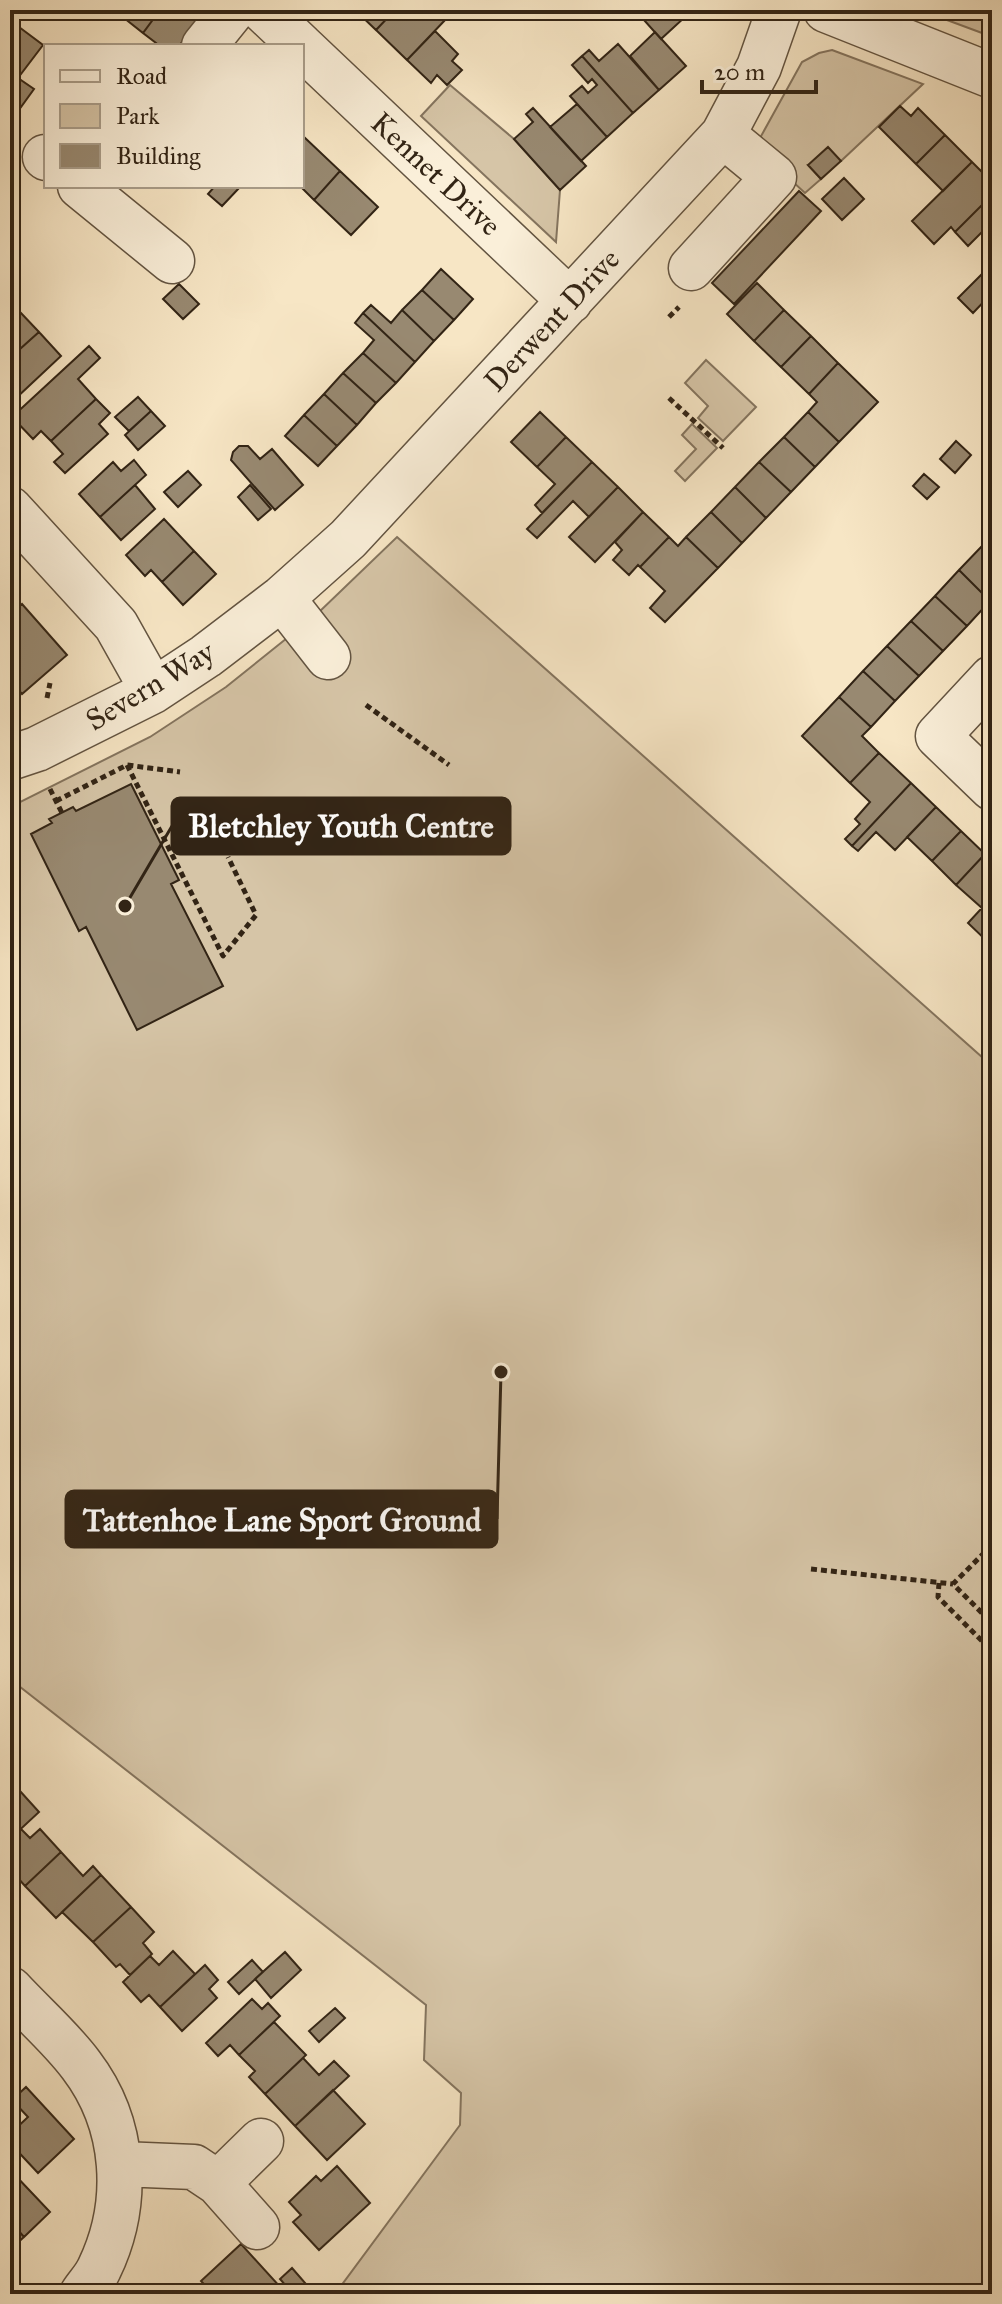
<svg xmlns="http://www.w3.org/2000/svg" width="1002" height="2304" viewBox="0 0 1002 2304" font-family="'IM FELL Great Primer',serif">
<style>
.green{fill:#d6c5a7;stroke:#84745e;stroke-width:2}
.building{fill:#988971;stroke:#322415;stroke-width:2}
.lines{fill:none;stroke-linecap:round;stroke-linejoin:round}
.minor-casing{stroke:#635441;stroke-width:47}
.path{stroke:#322415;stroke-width:5;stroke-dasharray:6 4;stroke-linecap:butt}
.minor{stroke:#faefd9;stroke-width:44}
.labels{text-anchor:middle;stroke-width:6;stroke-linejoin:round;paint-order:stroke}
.street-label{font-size:30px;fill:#322415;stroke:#faefd9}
.leader{fill:none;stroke:#322415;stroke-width:3}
.callout-dot{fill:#322415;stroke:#faefd9;stroke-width:3}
.callout{fill:#322415;stroke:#322415;stroke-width:3}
.callout-label{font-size:32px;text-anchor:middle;font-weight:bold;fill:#fff}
</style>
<rect width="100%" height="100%" fill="#f7e6c5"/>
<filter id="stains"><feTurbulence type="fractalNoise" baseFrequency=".0025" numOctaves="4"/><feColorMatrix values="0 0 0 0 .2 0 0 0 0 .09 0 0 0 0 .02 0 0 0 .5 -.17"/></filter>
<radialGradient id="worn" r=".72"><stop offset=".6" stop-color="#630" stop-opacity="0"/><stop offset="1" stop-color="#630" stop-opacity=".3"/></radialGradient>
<!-- green -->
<path class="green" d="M920 10H992V38L982 33Z
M832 50 923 84 841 161 808 165 821 179 805 193 755 147 802 62 819 53Z
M450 85 514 139 560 190 556 242 421 116Z
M706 360 756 407 723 441 698 418 708 406 685 383Z
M692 424 717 448 685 481 675 471 696 449 682 435Z
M397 537 992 1066V2294H335L460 2125 461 2093 424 2060 426 2005 10 1679V807L150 737 226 687 317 614Z"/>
<!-- building -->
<path class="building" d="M114 10H160L143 33Z
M160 10H184L198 21 179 46H154L156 43 143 33Z
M355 10H395L376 30Z
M395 10H438L447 18 407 60 376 30Z
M635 10H679L685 17 661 39Z
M11 21 43 45 18 78 34 89 21 107 10 98Z
M435 31 458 54 452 61 462 70 447 85 437 75 431 83 407 60Z
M655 32 686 66 659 90 630 56Z
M618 44 659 90 633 113 582 56 589 50 599 61Z
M582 56 633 113 607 137 570 96 582 86 588 93 597 85 592 79 588 83 572 65Z
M577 104 607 137 581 161 550 127Z
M900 106 911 116 918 108 945 135 916 164 879 127Z
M533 108 586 166 560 190 514 139 533 122 526 114Z
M945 135 972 162 943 191 916 164Z
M303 136 340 171 314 200 300 186H302Z
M828 147 841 161 821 179 808 165Z
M972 162 992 182V195L955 232 951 227 934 244 912 221Z
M340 171 378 207 351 235 314 200Z
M844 178 864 199 842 220 822 199Z
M215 186H241L222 206 208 194Z
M799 191 821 211 734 304 712 283Z
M992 195V240L983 231 968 246 955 232Z
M992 264V293L973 313 958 298Z
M441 269 473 299 454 320 422 290Z
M757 283 784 310 754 341 727 314Z
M179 284 199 304 183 319 163 299Z
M422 290 454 320 434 341 402 310Z
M371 305 391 323 402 310 434 341 415 362 363 313Z
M784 310 811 336 781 367 754 341Z
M20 312 39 332 10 358V322Z
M363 313 415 362 396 383 363 353 374 340 355 323Z
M39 332 61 356 15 399 10 394V358Z
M811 336 838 363 809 394 781 367Z
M89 346 100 358 78 379 96 399 51 441 41 431 33 439 12 417Z
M363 353 396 383 376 403 343 373Z
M838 363 878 402 839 442 808 412 817 402 809 394Z
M343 373 376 403 357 425 324 394Z
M324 394 357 425 337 446 304 415Z
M138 397 151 411 129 431 115 417Z
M96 399 110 413 99 424 108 434 65 473 54 462 63 454 51 441Z
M151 411 165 426 138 450 125 435Z
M540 412 566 437 537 467 511 442Z
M808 412 839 442 815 467 784 437Z
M304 415 337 446 318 466 285 436Z
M566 437 592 462 542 513 535 505 555 484 537 467Z
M784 437 815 467 791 492 759 462Z
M956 441 971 455 955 473 940 459Z
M239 446H248L260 459 272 449 303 485 275 510 231 460 233 452Z
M134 460 146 475 100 517 79 494 113 462 121 471Z
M592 462 618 487 589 517 573 501 537 538 527 529Z
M759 462 791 492 766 518 735 487Z
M188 471 201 485 178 507 164 492Z
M924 474 939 487 927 499 913 486Z
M135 485 155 509 121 540 100 517Z
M250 485 271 509 258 520 238 497Z
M618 487 643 512 595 562 569 537Z
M735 487 766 518 742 543 711 512Z
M643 512 669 537 640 567 638 565 629 575 613 560 622 550 615 542Z
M711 512 742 543 718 568 686 537Z
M164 519 194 551 162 582 151 570 145 576 126 555Z
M669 537 678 546 686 537 718 568 665 622 650 608 665 591 640 567Z
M983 545 992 554 990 601 959 570Z
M194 551 216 574 183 605 162 582Z
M959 570 990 601 967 626 935 596Z
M935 596 967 626 943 651 911 621Z
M22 604 67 655 22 694 10 680V615Z
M911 621 943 651 919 676 887 646Z
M887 646 919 676 895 701 863 671Z
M863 671 895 701 871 727 839 697Z
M839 697 871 727 862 736 879 753 850 783 802 736Z
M879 753 911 783 852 846 845 839 860 824 855 819 870 802 850 783Z
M911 783 936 807 895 850 876 832 858 851 852 846Z
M131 784 179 880 171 884 223 986 137 1030 86 927 79 931 31 834 52 823 49 819 73 807 76 811Z
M936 807 961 831 932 861 907 837Z
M961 831 985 854 956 885 932 861Z
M985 854 992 860V897L982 908 956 885Z
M992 897V946L968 923Z
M10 1780 39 1812 10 1839Z
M21 1829 30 1838 40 1829 61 1852 25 1886 10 1869V1839Z
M61 1852 83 1876 93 1866 101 1875 56 1918 25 1886Z
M101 1875 131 1907 93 1942 62 1912Z
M131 1907 154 1932 143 1943 152 1954 130 1975 120 1964 116 1967 93 1942Z
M173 1951 195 1974 160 2007 149 1995 141 2002 123 1982 150 1956 159 1965Z
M285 1952 301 1970 271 1998 255 1979Z
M252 1960 263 1972 239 1994 228 1982Z
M205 1965 218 1980 209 1989 217 1998 182 2031 160 2007Z
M252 1999 262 2009 268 2003 280 2016 239 2055 230 2045 218 2056 206 2043Z
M335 2008 345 2018 319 2042 309 2031Z
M274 2022 306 2055 265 2094 249 2077 255 2071 239 2055Z
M303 2058 319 2075 334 2061 349 2076 295 2126 265 2094Z
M26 2087 74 2139 38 2173 10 2143V2134L28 2117 12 2100Z
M333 2090 365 2124 327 2160 295 2126Z
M10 2160 19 2170 14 2174 50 2212 24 2237 10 2221Z
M337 2166 370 2203 319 2250 293 2222 301 2215 289 2202 316 2176 321 2181Z
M10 2221 24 2237 10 2250Z
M241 2244 282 2289 276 2294H213L201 2281Z
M292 2268 312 2291 309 2294H293L280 2279Z"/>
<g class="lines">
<!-- minor casing -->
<g class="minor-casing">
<path id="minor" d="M263 10 301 46
M826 10 992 76
M204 46 233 10
M302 47 570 301
M45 157 46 158
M80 186 172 261
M691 268 774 177 723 135
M10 509 116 625 153 691
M282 598 328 657
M992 678 938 736 992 788
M10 758 37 749 153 691 206 656 282 598 348 539 723 135 759 67 779 10
M10 1989C33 2014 61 2038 81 2065 126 2124 131 2203 99 2269 95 2278 87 2286 82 2294
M121 2164 194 2167 218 2183 257 2227
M218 2183 261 2141"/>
</g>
<!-- path -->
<path class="path" d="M669 317 679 307
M669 398 723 448
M47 698 50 683
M366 705 449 765
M127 765 223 956 256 915 228 857
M50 789 62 813
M56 801 127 765 180 772
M992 1545 953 1584 992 1623
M811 1569 953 1584
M939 1583 938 1597 992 1651"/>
<!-- minor -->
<use href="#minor" class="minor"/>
</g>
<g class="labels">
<!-- street labels -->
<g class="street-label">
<text transform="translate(436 174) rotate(43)" y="10">Kennet Drive</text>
<text transform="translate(552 320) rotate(-47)" y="10">Derwent Drive</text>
<text transform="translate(150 686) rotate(-31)" y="10">Severn Way</text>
</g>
</g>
<!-- callouts -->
<path class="leader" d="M125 906L172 826M501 1372L497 1519"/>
<g class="callout-dot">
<circle cx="125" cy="906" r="8"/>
<circle cx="501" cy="1372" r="8"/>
</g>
<g class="callout">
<rect x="172" y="798" width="338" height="56" rx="8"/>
<rect x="66" y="1491" width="431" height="56" rx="8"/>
</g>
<g class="callout-label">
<text x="341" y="837">Bletchley Youth Centre</text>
<text x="282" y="1531">Tattenhoe Lane Sport Ground</text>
</g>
<!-- margin -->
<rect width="1002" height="2304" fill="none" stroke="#f7e6c5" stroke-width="40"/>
<rect x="12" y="12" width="978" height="2280" fill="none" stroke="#322415" stroke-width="4"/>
<rect x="20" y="20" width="962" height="2264" fill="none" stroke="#322415" stroke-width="2"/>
<!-- legend -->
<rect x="44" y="44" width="260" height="144" fill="#faefd9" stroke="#aa9e8b" stroke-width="2"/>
<rect x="60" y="70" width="40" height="12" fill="#faefd9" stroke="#aa9e8b" stroke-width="2"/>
<text x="116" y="84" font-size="24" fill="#322415">Road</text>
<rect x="60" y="104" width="40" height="24" fill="#d6c5a7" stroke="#aa9e8b" stroke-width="2"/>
<text x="116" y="124" font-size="24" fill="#322415">Park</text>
<rect x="60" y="144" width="40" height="24" fill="#988971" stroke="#aa9e8b" stroke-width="2"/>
<text x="116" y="164" font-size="24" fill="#322415">Building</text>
<!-- scale -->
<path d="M702 80v12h114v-12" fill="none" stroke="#322415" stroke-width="4"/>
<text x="714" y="80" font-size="24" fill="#322415" stroke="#faefd9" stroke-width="6" paint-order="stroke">20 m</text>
<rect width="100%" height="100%" filter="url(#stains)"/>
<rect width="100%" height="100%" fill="url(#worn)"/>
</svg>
